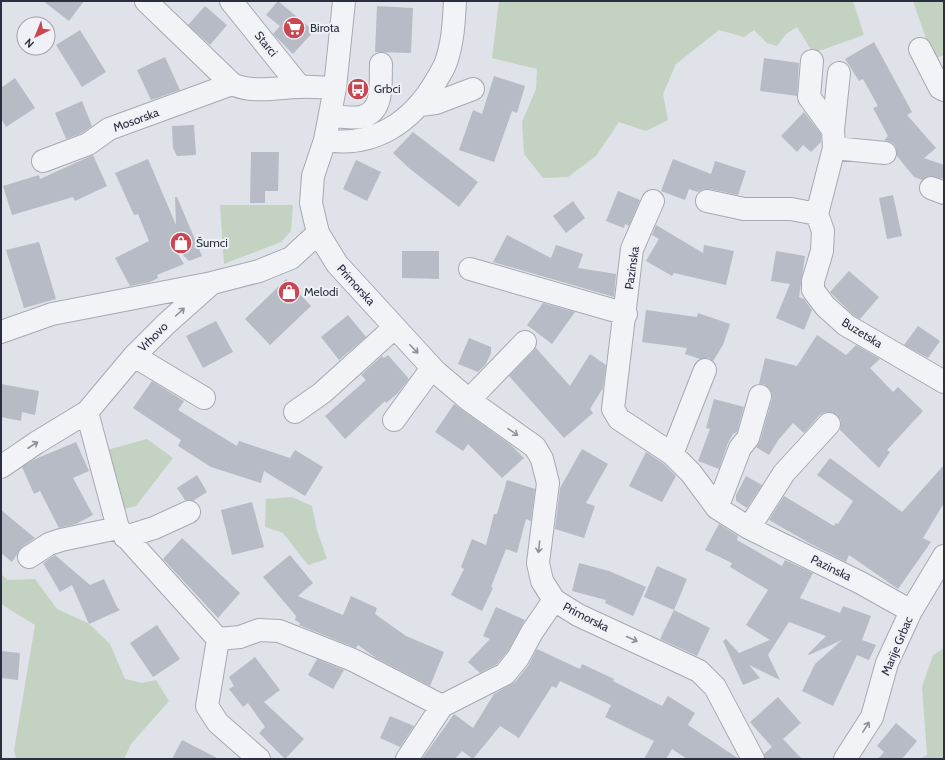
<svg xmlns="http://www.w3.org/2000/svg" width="945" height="760" viewBox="0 0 945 760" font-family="Cabin,sans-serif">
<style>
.green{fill:#c4d2c1}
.building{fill:#b7bbc5}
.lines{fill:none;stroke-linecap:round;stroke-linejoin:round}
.minor-casing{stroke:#a5a9b2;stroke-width:24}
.minor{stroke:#f2f3f6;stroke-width:22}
.oneway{stroke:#8e919a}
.labels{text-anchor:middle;stroke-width:4;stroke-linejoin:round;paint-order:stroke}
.poi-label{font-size:12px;fill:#292f3f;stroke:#eff1f6;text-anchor:start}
.street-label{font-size:12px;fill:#292f3f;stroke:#eff1f6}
</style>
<rect width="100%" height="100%" fill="#dfe2e8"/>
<!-- green -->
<path class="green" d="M499 1H853L864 35 813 53 797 27 786 34 777 46 767 43 754 30 744 37 719 30 676 64 663 94 668 120 646 131 619 122 596 156 568 177 543 178 524 154 522 122 536 89 537 69 492 58Z
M913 1H944V55L933 59Z
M220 205H293L291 231 281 242 224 264Z
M147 439 173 458 136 506 120 510 103 451Z
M292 497 312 506 317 530 327 559 308 565 283 533 265 527 266 499Z
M1 574 8 580 35 579 57 609 88 623 110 644 125 679 142 683 156 680 169 701 131 744 124 759H16L14 750 35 625 1 604Z
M944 648V759H919L927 755 922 687 933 655Z"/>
<!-- building -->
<path class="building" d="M43 1H84L69 21Z
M278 1 314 31 293 54 273 34 280 26 266 15Z
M205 6 227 25 210 45 188 25Z
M377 6 413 8 411 53 375 52Z
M80 30 106 72 82 87 56 45Z
M874 42 912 112 907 115 936 148 924 158 944 165V179L929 176 922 180 914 177 897 156 896 148 893 143 884 140 888 136 873 108 878 106 863 79 859 81 845 59Z
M165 57 180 90 151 100 137 70Z
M764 58 799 63 797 96 760 91Z
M494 76 525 86 517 113 512 111 494 162 459 150 473 110 482 114Z
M15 78 35 108 6 127 1 118V88Z
M82 101 92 126 82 133 66 139 55 113Z
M804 112 821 134V142L811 152 803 145 797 152 781 136Z
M194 125 196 155 177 156 173 148 172 126Z
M413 132 478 182 459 207 410 169 393 153Z
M251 152H279L278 191H265V203H250Z
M93 155 107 186 75 201 73 197 12 215 3 186 39 175 40 179Z
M148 159 176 225 175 197H177L202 256 189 261 180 252 178 254 184 264 157 275 158 278 150 282 130 286 115 258 149 241 138 214 134 215 115 173Z
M673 159 711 174 715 161 746 171 738 195 710 189H704L698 192 689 189 685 200 661 191Z
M356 160 381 172 367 201 343 189Z
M618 191 640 200 629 226 625 224 624 228 606 221Z
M893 195 902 236 887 239 879 198Z
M573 201 585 218 566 233 553 216Z
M656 225 703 253 704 245 734 251 726 285 674 273 672 276 646 261 659 239 652 235Z
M507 235 551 258 556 245 583 254 578 268 616 274 614 297 493 262Z
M39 242 56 299 24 308 6 250Z
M402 251H439V279L402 278Z
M776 251 805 256 799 297 804 299 812 310 804 330 776 318 790 284 771 281Z
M849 271 879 297 860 319 853 315 830 292Z
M286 279 311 306 270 345 245 319Z
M543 303 575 312 552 344 527 325Z
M646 310 697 317 698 313 730 324 723 345 713 361 709 358 700 359 685 354 687 348 642 342Z
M348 315 366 337 339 360 321 337Z
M216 321 233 352 203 368 186 336Z
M918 326 940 341 928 358 904 345Z
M817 335 846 355 856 345 880 359 870 368 893 392 898 387 923 411 887 450 890 452 879 468 840 430 841 420 837 415 831 412H825L820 415 804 433 793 423 779 439 769 455 756 447 760 441 772 399V393L769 388 764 384H759L765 358 797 366Z
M469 338 491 347V353L486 364 478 372 458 364Z
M536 348 570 386 590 354 606 365 603 388 590 409 593 413 564 438 509 376Z
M388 355 409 379 398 393 386 403 385 401 345 439 325 416 366 380 361 375 382 356 384 358Z
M152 381 184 401 178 410 237 446 239 441 290 458 295 450 323 467 305 496 264 471 261 483 211 467 178 446 181 440 133 408Z
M1 384 39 391 35 415 22 412 21 421 1 417Z
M714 399 744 407 737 432 733 434 728 443 719 469 698 461 710 429 706 428Z
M454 404 512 446 524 458 502 478 468 444 463 451 435 432Z
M76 442 89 471 73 478 93 515 76 524 59 528 40 491 34 494 22 467 33 460Z
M582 449 608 464 586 503 595 506 584 538 555 529 560 488Z
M646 452 664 464 676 476 662 502 629 486Z
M830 458 902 512 944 465V503L923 538 931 542 898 589 849 555 846 562 811 544 769 520 784 496 834 526 836 523 838 524 853 501 817 475Z
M197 475 207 492 193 501 185 500 177 488Z
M746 476 762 485 747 508 736 501V495Z
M507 480 535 489 531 521 526 519 517 553 506 549 491 587 493 588 482 611 451 595 464 569 461 567 472 539 486 545 494 514H497Z
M252 502 264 547 232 555 221 510Z
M1 510 35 538 22 547 12 562 1 553Z
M719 524 738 536 737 540 782 566 785 560 813 573 800 598 840 613 843 606 871 616 862 640 876 645 869 660 857 655 833 706 802 691 815 664 842 640 809 655 808 654 826 636 789 622 768 655 780 680 749 665 760 678 743 685 723 641 726 639 739 653 770 640 746 625 768 590 730 567 732 563 705 550Z
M182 538 240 593 218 618 163 559Z
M55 555 90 585 104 579 117 607 120 610 89 624 72 585 60 592 43 563Z
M290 555 313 583 298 596 343 615 351 596 377 608 375 614 406 636 444 652 430 686 376 658 358 645 356 648 299 625 300 623 295 620 296 616 263 577Z
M579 563 609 571 646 587 633 616 605 603 606 600 572 591Z
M657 566 687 579 674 610 644 597Z
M496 607 525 620 508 651 497 664 480 673 468 662 490 639 483 636Z
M674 610 710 628 697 656 660 639Z
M157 625 180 659 153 677 130 643Z
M537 649 580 669 582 664 614 679 613 681 662 706 668 696 695 713 688 725 739 759H687L672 749 666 759H644L654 741 605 717 611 705 560 681 556 688 552 686 519 738 500 726 473 759 462 751 455 759H422L454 714 473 728 494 694 515 682 528 666Z
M1 651 20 653 18 680 1 678Z
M255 657 280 690 264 702 304 739 285 759 259 733 265 727 248 703 243 707 229 689 234 686 229 677Z
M317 659 344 670 333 689 308 675Z
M778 697 801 723 783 739 802 759H765L764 754 772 747 750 722Z
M390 716 414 726 400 747 380 738Z
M896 723 917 741 902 759H878L884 752 877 746Z
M182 740 219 759H172Z"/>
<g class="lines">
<!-- minor casing -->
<g class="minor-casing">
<path id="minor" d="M146 1 232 84C254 94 277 87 300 87 312 86 324 88 335 88
M231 1 300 87
M344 1 335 88 325 140 313 176 311 203 318 233 337 264 436 372 469 400 535 447 542 459 548 483 538 563 542 581 554 600 578 615 699 671 715 687 753 759
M920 49 940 88 944 90
M812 61 809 97 833 130
M839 73 833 130 834 148 817 214 823 231 822 251 813 281V290L825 306 846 325 944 382
M420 105 436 103 473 89
M330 116C340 116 352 119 361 117 385 112 380 82 381 64
M325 140C374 148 412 122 436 81 440 74 445 67 447 59 453 41 454 20 455 1
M834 148 885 153
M43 161 88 144 109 129 232 84
M931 188 944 193
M653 201 632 249 613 409 619 419 672 454 691 473 717 508 749 528 861 583 911 611
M707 201 744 209H791L817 214
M470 269 626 314
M1 332 52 314 212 283 259 271 291 258 318 233
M134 356 204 398
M469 400 525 342
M87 412 118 528 218 639 240 637 259 630 279 631 353 660 442 706 505 674 518 658 532 632 554 600
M295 412 322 393 394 328
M394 420 432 368
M672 454 705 370
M1 467 36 443 87 412 134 356 166 324 212 283
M717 508 740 448 748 438 760 396
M749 528 784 473 829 424
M125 537 154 528 189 512
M29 557 49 544 61 540 118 528
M218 639 207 706 218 723 259 759
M407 759 442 706
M845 759 872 717 887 663 911 611 944 556"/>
</g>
<!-- minor -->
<use href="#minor" class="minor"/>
</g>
<!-- one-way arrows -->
<defs><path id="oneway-shaft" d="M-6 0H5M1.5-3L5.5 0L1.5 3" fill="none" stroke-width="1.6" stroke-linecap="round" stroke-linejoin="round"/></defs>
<g class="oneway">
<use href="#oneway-shaft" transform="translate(180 312) rotate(-42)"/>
<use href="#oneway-shaft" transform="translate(414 349) rotate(46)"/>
<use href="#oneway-shaft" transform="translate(513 432) rotate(35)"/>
<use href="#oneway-shaft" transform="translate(33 445) rotate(-33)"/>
<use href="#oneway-shaft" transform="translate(539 547) rotate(96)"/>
<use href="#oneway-shaft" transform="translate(632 639) rotate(24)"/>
<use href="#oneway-shaft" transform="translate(866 727) rotate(-58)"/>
</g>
<!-- icons -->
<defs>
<g id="supermarket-disc" transform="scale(1.15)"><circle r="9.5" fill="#ca4752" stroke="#eff1f6"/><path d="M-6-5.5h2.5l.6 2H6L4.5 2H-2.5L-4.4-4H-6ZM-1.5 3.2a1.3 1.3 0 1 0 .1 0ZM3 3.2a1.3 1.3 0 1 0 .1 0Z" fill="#fff"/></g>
<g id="bus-disc" transform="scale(1.15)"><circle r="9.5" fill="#ca4752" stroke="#eff1f6"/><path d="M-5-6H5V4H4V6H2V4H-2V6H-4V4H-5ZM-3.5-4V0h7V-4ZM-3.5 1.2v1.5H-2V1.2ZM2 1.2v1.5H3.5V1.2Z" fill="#fff"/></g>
<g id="shop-disc" transform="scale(1.15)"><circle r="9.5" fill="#ca4752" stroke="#eff1f6"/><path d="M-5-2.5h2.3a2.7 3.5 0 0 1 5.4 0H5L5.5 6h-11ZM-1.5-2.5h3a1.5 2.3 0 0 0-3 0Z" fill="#fff"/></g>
</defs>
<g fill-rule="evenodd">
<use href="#supermarket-disc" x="294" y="28"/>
<use href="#bus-disc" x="358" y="89"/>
<use href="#shop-disc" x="181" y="243"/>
<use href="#shop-disc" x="289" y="292"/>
</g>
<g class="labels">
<!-- poi labels -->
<g class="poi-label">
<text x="310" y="32">Birota</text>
<text x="374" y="93">Grbci</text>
<text x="196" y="247">Šumci</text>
<text x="304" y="296">Melodi</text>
</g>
<!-- street labels -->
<g class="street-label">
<text transform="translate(266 44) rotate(51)" y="4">Starci</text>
<text transform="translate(136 120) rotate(-20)" y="4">Mosorska</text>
<text transform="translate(632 268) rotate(-82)" y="4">Pazinska</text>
<text transform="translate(356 285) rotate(48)" y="4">Primorska</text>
<text transform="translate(862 333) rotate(32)" y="4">Buzetska</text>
<text transform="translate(153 337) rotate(-45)" y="4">Vrhovo</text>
<text transform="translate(831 568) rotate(26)" y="4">Pazinska</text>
<text transform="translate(586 617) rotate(27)" y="4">Primorska</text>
<text transform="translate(897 646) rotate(-67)" y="4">Marije Grbac</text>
</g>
</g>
<!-- border -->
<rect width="945" height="760" fill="none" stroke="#292f3f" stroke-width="4"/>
<!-- north arrow -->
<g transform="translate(36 36) rotate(223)"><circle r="19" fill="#eff1f6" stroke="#a0a3ad"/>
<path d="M0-3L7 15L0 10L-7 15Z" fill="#ca4752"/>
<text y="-6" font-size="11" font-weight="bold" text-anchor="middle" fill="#292f3f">N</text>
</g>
</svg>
